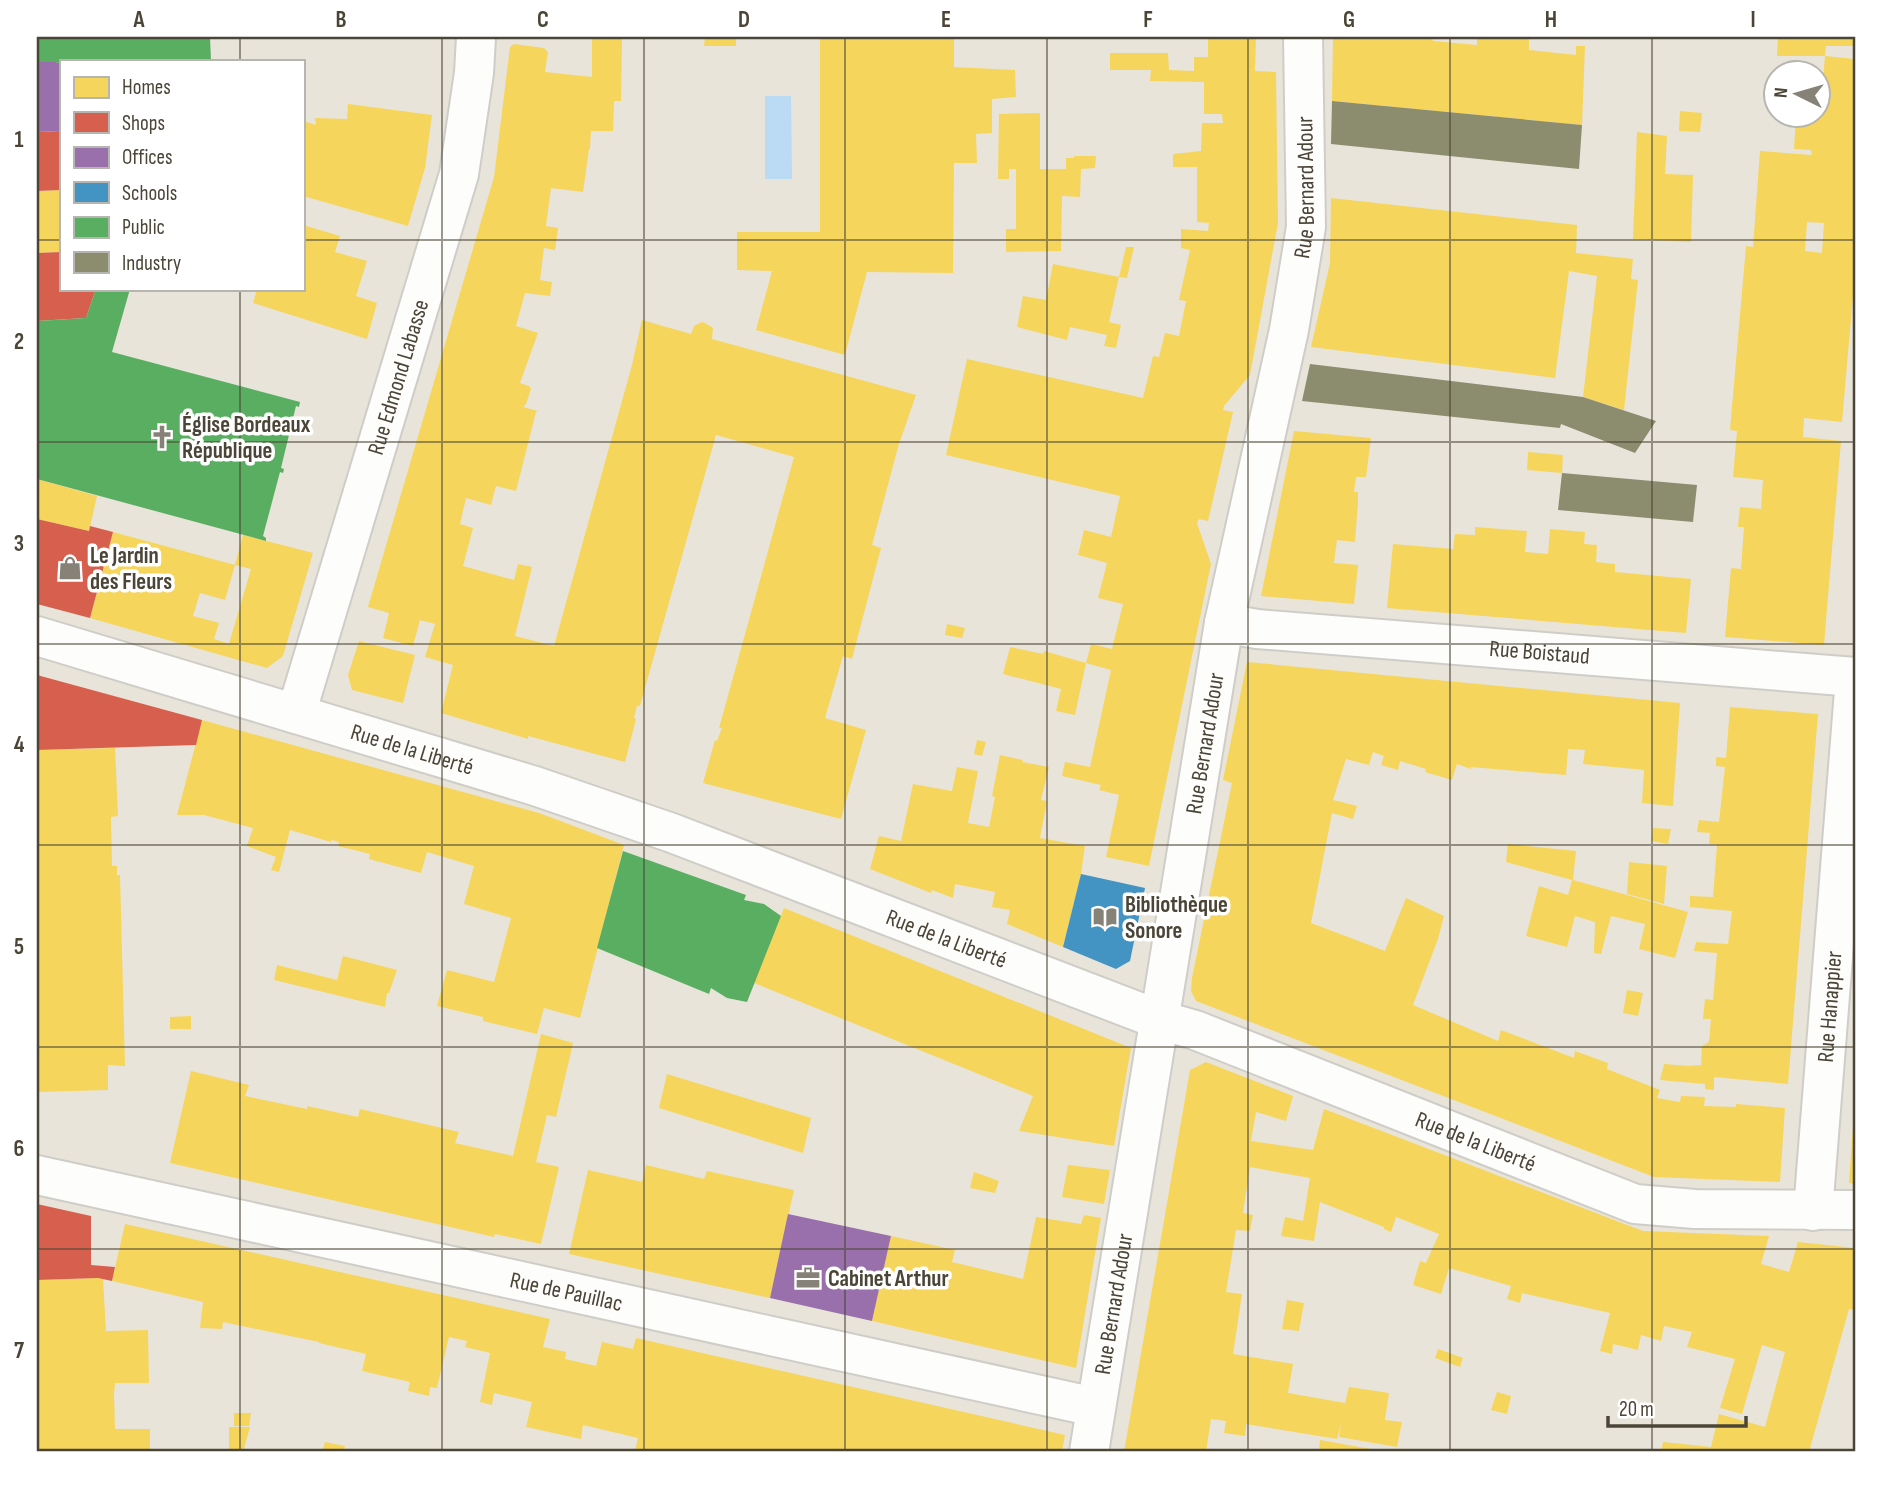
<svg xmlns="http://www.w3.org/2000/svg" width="1892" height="1489" viewBox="0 0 1892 1489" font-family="'Sofia Sans Condensed',sans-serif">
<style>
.residential{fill:#e8e4da;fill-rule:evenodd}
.water{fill:#bbdaf4}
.homes{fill:#f6d55c;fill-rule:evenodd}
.shops{fill:#d6604d}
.offices{fill:#9970ab}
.schools{fill:#4393c3}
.public{fill:#5aae61}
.industry{fill:#8c8c6e}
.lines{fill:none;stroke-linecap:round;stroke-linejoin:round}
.street-casing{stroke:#cfcdc7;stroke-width:42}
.street{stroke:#fdfdfc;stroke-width:38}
.grid{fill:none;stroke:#4b4537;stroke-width:2;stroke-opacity:0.55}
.labels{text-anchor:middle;stroke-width:7;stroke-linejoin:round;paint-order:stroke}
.street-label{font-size:23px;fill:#4b4537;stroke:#fff}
.poi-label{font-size:23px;font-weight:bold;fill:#4b4537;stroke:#fff;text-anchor:start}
.neatline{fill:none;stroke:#4b4537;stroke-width:2.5}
.grid-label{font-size:23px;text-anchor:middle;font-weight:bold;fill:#4b4537}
</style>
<rect width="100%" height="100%" fill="#f3f2ed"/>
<!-- residential -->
<path class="residential" d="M37 37H1855V1452H37ZM61 61H303V289H61ZM1776 74H1818V116H1776Z"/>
<!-- water -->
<path class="water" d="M765 96H791L792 179H765Z"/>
<!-- homes -->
<path class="homes" d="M592 37H622L621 101H614L613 131H591L590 149H589L583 192 551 188 546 226 558 228 555 250 544 248 540 280 552 282 550 296 525 293 516 326 538 333 520 383 529 386 531 389 526 404 523 407 538 411 536 412 516 491 496 486 491 505 466 498 460 524 473 528 463 566 514 580 518 564 532 567 515 636 554 646 632 365 642 320 691 334 694 326 702 322 705 323 713 328 712 339 916 395 898 447 872 545 881 548 852 659 843 656 825 718 866 730 841 819 703 783 715 740 717 741 722 728H719L794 457 716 435 640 706H637L634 718 636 719 625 762 528 736V739L441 713 453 665 425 657 435 624 420 620 413 646 383 638 389 613 368 607 494 177 510 47 514 44 544 48 548 52 545 72 592 77Z
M705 37H736V46H704Z
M820 37H954V67L1015 70 1016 97 992 99V133L976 134 977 163H954L953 273 867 272 845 355 756 330 772 271 737 270V232H820Z
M1208 37H1256L1255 71 1276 72 1278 223 1250 375 1224 406 1223 410 1233 412 1214 495 1208 521 1199 519 1197 523 1211 564 1149 866 1106 857 1119 795 1099 790 1101 785 1062 776 1065 762 1090 767 1111 670 1086 663 1075 715 1056 711 1061 689 1003 674 1010 647 1043 654 1044 651 1086 663 1091 644 1112 649 1123 604 1098 598 1107 563 1078 555 1084 530 1111 537 1120 496 946 455 967 359 1143 398 1153 356 1159 357 1165 333 1179 336 1186 301 1179 300 1190 250 1181 248V229L1208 231 1209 223 1197 222V167H1173V154L1201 151 1202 123H1223L1222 114H1204V82L1150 81 1151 70H1110V53H1168L1169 70 1194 71V57H1208Z
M1333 37H1432L1433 41 1477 45V37H1529V50L1576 55V46H1585L1582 125 1332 101Z
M1778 37H1855V46H1826L1825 56 1855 59V273L1842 422 1804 418 1803 437 1841 441 1824 645 1725 637 1731 568 1741 569 1744 527H1738L1740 507 1761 509 1763 480 1733 477 1737 431 1730 430 1746 246 1753 247 1760 151 1812 155 1811 150 1794 149 1796 116H1818V80H1823L1825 56H1777ZM1807 222 1824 223 1822 253 1805 251Z
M348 104 432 115 425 168 408 226 303 196V121L316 125 315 118 347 119Z
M1680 111 1702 113 1700 132 1679 131Z
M1040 113V169H1066V158H1074V156H1096L1095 168 1081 169 1080 197 1062 196 1061 251 1006 252V229H1016V169H1009V179H998L999 114Z
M1637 132 1667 136 1665 174 1693 175 1691 242 1633 239Z
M61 190V252L37 253V191Z
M1331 198 1577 225 1576 253 1633 259 1631 279 1638 280 1624 410 1583 397 1597 276 1569 271 1555 378 1311 347 1330 263Z
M303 225 340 236 335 252 367 261 356 296 377 303 367 339 253 303 257 289H303Z
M1126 247H1134L1127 278 1119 277 1109 322 1121 325 1116 348 1104 346 1107 335 1070 327 1067 340 1017 327 1023 296 1046 300 1053 264 1119 277Z
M1294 431 1371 438 1366 477H1356L1354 492H1358V502L1355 542 1337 540 1334 563 1358 565 1354 604 1261 596Z
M1528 452 1563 455 1562 473 1527 470Z
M37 479 97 496 89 531 37 519Z
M1475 527 1527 531 1525 552 1548 554 1550 529 1585 532 1584 544 1597 545 1596 562 1615 564V572L1691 579 1686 633 1387 608 1393 544 1453 549 1455 534 1475 535Z
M113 532 235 565 243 535 313 553 283 656 267 668 90 618ZM235 565 251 569 229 644 214 639 219 623 193 616 200 593 225 600Z
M947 624 965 628 962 638 945 635Z
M359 641 415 655 403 703 352 690 348 675Z
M1247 662 1680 703 1673 806 1642 803 1644 770 1583 764 1585 750 1568 749 1566 775 1471 767V769L1457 764 1452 780 1425 772 1426 769 1400 761 1398 770 1381 765 1384 756 1373 752 1369 765 1346 759 1333 800 1357 806 1353 819 1332 813 1311 923 1385 951 1406 898 1444 916 1438 939 1413 1005 1498 1041 1501 1030 1574 1058 1575 1051 1608 1063 1607 1069 1660 1090 1657 1098 1680 1102 1681 1096 1705 1097 1704 1106 1736 1107V1104L1785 1108 1780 1182 1654 1177 1196 1001 1191 991 1192 978 1232 783 1223 780Z
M1730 707 1818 714 1788 1084 1714 1077V1090L1705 1089V1084L1660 1080 1664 1064 1689 1066 1701 1065 1702 1046 1709 1042 1711 1019H1703L1705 999 1713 1000 1717 953 1694 951 1696 942 1728 944 1732 911 1690 907V896L1713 897 1717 845 1709 844 1710 833 1697 832 1699 820 1719 822 1725 767 1716 766V757L1726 758Z
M202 720 539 813 624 845 580 1018 544 1008 537 1034 483 1021V1017L437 1006 447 970 494 982 511 918 464 904 474 866 427 852 421 873 369 859 370 854 338 846 339 842 331 840V842L290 830 279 872 271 870 276 857 247 846 253 828 204 815H177Z
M977 740 986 742 982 756 974 754Z
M115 748 118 816 111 817 112 866H117V875H120L125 1066 108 1065V1090L37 1092V750Z
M1000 755 1023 760 1022 762 1049 767 1041 800 1047 801 1040 838 1085 846 1081 874 1063 947 1007 924 1010 910 992 907 995 892 955 884 953 898 932 890 931 893 870 869 879 836 901 841 913 784 952 791 957 767 978 771 968 823 989 827 995 797 992 796Z
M1653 828 1671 829 1668 844 1651 841Z
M1508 844 1576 851 1573 880 1688 912 1675 958 1639 949 1645 924 1611 916 1601 954 1594 953 1595 922 1575 916 1567 947 1526 936 1539 886 1568 895 1572 880 1506 862Z
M1629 862 1667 866 1664 904 1627 894Z
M784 908 1131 1048 1114 1146 1019 1131 1033 1096 754 983Z
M343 956 397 970 389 993H387L385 1007 274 980 277 965 337 980Z
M1627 990 1643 993 1638 1016 1623 1013Z
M191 1016V1029H170V1017Z
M541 1034 573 1043 556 1117 547 1115 536 1162 559 1167 541 1244 495 1234 494 1237 170 1163 191 1071 249 1085 245 1096 307 1109V1106L358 1117 360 1109 459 1132 455 1143 513 1156Z
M1206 1062 1293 1096 1286 1121 1256 1112 1251 1141 1313 1150 1324 1109 1643 1231 1769 1236 1761 1264 1789 1272 1798 1242 1855 1248V1310L1849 1309 1809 1452H1779L1747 1449V1452H1661L1663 1442 1711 1447 1719 1414 1765 1427 1785 1352 1762 1345 1742 1414 1720 1408 1735 1359 1687 1347 1692 1332 1664 1326 1661 1341 1641 1335 1638 1350 1613 1344 1612 1354 1600 1351 1610 1313 1522 1293 1520 1303 1507 1299 1511 1286 1449 1268 1441 1294 1413 1285 1420 1261 1426 1263 1439 1234 1396 1217 1391 1232 1384 1229V1227L1320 1202 1314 1241 1281 1236 1285 1217 1303 1221 1310 1178 1250 1167 1243 1213 1253 1215 1250 1231 1236 1230 1226 1292 1242 1294 1233 1354 1293 1364 1288 1393 1345 1403 1349 1387 1389 1393 1385 1420 1402 1422 1397 1447 1339 1437 1341 1424 1337 1439 1246 1424 1245 1436 1224 1433 1226 1421 1211 1419 1206 1452H1124L1190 1070Z
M667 1074 811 1118 803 1153 659 1108Z
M1853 1126H1855V1184L1849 1183Z
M646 1165 704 1179 707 1171 794 1190 770 1298 569 1254 588 1170 642 1182Z
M1068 1165 1110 1170 1104 1204 1062 1197Z
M974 1172 999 1181 995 1193 970 1188Z
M1084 1215 1101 1218 1076 1368 872 1321 891 1236 955 1250 952 1262 1023 1279 1036 1217 1081 1224Z
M125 1224 550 1319 543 1347 566 1352 565 1359 596 1366 602 1342 633 1349 636 1338 1065 1435 1062 1452H642L635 1451 638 1438 583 1425 581 1439 526 1427 532 1402 494 1393 492 1405 480 1402 490 1353 465 1347 467 1341 449 1337 437 1388 430 1387 429 1396 408 1391 410 1382 362 1371 366 1354 319 1343V1342L223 1322 222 1329 200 1328 203 1302 112 1281Z
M98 1278 103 1279 106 1331 148 1330 149 1383H115L114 1394 115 1429H150V1452H37V1280Z
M1287 1300 1304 1303 1299 1331 1282 1329Z
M1438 1349 1463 1358 1460 1367 1435 1358Z
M1497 1392 1511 1396 1507 1414 1491 1410Z
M234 1413H251L249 1426H234Z
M229 1427H250L243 1452H229Z
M1320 1440 1382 1451V1452H1319Z
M325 1442 345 1446 344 1452H322Z"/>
<!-- shops -->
<path class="shops" d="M61 131V190L37 191V132Z
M61 252V289H96L86 318 37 321V253Z
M37 519 89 531 90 526 113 532 90 618 37 604Z
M37 675 202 720 196 745 37 750Z
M37 1204 91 1216V1265L115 1267 112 1281 98 1278 37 1280Z"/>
<!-- offices -->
<path class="offices" d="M37 62H56L61 64V131L37 132Z
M788 1214 891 1236 872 1321 770 1298Z"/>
<!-- schools -->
<path class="schools" d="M1081 874 1145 888 1130 961 1116 969 1063 947Z"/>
<!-- public -->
<path class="public" d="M37 37H210L211 61H61V64L56 62H37Z
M96 289H130L112 352 300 402 299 407 296 406 281 468 284 469 283 473 280 472 263 536 266 538V541L37 479V321L86 318Z
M623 851 746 895 744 900 764 904 781 916 747 1002 727 998 711 988 709 994 597 948Z"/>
<!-- industry -->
<path class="industry" d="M1332 101 1582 125 1579 169 1331 144Z
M1310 364 1583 397 1656 421 1635 453 1561 424 1560 428 1302 401Z
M1562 473 1697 485 1693 522 1558 510Z"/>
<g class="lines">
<!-- street casing -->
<g class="street-casing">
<g id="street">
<path id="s1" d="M1224 623 1257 629 1855 677"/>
<path id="s2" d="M37 636 535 786 672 833 1160 1020 1195 1030 1635 1204 1695 1209 1855 1210"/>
<path id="s3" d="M296 714 459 174 474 73 476 37"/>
<path id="s4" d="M37 1175 1095 1407"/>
<path id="s5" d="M1813 1211 1855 678"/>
<path id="s6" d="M1089 1452 1224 623 1289 330 1306 227 1303 37"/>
</g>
</g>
<!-- street -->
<use href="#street" class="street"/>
</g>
<!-- grid -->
<path class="grid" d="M240 37V61M442 37V1452M644 37V1452M845 37V1452M1047 37V1452M1248 37V1452M1450 37V1452M1652 37V1452M37 240H61M303 240H1855M240 289V1452M37 442H1855M37 644H1855M37 845H1855M37 1047H1855M37 1249H1855"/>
<!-- icons -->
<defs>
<g id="church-bare" transform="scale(1.89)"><path d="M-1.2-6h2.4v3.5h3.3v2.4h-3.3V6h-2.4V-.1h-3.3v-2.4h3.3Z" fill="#868277" stroke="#fff" stroke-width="2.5" paint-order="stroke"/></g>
<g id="shop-bare" transform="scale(1.89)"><path d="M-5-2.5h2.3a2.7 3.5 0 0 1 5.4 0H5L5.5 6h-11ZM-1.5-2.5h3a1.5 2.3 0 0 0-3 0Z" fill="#868277" stroke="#fff" stroke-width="2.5" paint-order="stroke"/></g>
<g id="library-bare" transform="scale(1.89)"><path d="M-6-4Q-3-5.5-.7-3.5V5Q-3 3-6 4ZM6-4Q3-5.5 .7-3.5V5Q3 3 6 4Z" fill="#868277" stroke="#fff" stroke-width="2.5" paint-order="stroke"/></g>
<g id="office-bare" transform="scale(1.89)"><path d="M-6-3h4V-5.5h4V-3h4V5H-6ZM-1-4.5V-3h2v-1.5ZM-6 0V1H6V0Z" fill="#868277" stroke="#fff" stroke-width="2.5" paint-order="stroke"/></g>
</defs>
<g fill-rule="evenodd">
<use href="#church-bare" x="162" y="437"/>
<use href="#shop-bare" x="70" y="568"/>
<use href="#library-bare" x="1105" y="917"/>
<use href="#office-bare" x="808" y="1278"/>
</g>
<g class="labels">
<!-- street labels -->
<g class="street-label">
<text dy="8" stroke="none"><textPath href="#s6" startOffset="1284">Rue Bernard Adour</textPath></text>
<text dy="8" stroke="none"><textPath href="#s3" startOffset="352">Rue Edmond Labasse</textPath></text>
<text dy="8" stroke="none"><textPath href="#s1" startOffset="317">Rue Boistaud</textPath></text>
<text dy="8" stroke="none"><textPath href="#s6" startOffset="718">Rue Bernard Adour</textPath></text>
<text dy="8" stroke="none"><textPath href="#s2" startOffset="392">Rue de la Liberté</textPath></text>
<text dy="8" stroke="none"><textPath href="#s2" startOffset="959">Rue de la Liberté</textPath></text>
<text dy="8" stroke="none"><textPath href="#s5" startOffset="205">Rue Hanappier</textPath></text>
<text dy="8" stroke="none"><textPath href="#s2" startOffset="1526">Rue de la Liberté</textPath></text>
<text dy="8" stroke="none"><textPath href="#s4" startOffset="542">Rue de Pauillac</textPath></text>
<text dy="8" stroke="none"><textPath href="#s6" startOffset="150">Rue Bernard Adour</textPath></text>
</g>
<!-- poi labels -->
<g class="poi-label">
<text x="182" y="432">Église Bordeaux<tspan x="182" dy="26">République</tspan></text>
<text x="90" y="563">Le Jardin<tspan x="90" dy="26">des Fleurs</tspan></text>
<text x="1125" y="912">Bibliothèque<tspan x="1125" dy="26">Sonore</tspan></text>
<text x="828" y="1286">Cabinet Arthur</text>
</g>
</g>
<!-- border -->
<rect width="1892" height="1489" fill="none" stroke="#ffffff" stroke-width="77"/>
<!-- legend -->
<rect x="60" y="60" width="245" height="231" fill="#ffffff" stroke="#b7b5af" stroke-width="2"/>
<rect x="74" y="77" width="35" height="21" fill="#f6d55c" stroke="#b7b5af" stroke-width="2"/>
<text x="122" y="94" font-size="21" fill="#4b4537">Homes</text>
<rect x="74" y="112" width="35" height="21" fill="#d6604d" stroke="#b7b5af" stroke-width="2"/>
<text x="122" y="130" font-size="21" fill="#4b4537">Shops</text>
<rect x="74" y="147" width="35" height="21" fill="#9970ab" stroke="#b7b5af" stroke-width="2"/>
<text x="122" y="164" font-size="21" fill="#4b4537">Offices</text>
<rect x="74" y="182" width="35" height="21" fill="#4393c3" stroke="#b7b5af" stroke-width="2"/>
<text x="122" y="200" font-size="21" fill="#4b4537">Schools</text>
<rect x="74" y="217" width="35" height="21" fill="#5aae61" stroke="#b7b5af" stroke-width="2"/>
<text x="122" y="234" font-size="21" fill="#4b4537">Public</text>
<rect x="74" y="252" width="35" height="21" fill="#8c8c6e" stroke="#b7b5af" stroke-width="2"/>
<text x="122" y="270" font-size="21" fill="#4b4537">Industry</text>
<!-- north arrow -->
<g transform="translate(1797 94) rotate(275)"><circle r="33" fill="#ffffff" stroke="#b7b5af" stroke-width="2"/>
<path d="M0-5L12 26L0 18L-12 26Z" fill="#868277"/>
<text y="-10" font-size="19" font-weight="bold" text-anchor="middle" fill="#4b4537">N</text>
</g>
<!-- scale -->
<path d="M1608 1416v10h138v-10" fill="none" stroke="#4b4537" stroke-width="3.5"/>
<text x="1619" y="1416" font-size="21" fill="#4b4537" stroke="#ffffff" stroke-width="5" paint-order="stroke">20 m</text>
<rect x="38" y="38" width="1816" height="1412" class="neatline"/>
<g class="grid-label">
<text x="139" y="27">A</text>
<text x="341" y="27">B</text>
<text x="543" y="27">C</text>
<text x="744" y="27">D</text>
<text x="946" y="27">E</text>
<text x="1148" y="27">F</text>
<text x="1349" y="27">G</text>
<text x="1551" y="27">H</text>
<text x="1753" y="27">I</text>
<text x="19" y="147">1</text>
<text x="19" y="349">2</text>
<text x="19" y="551">3</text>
<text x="19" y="752">4</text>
<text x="19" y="954">5</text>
<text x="19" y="1156">6</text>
<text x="19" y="1358">7</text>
</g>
</svg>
